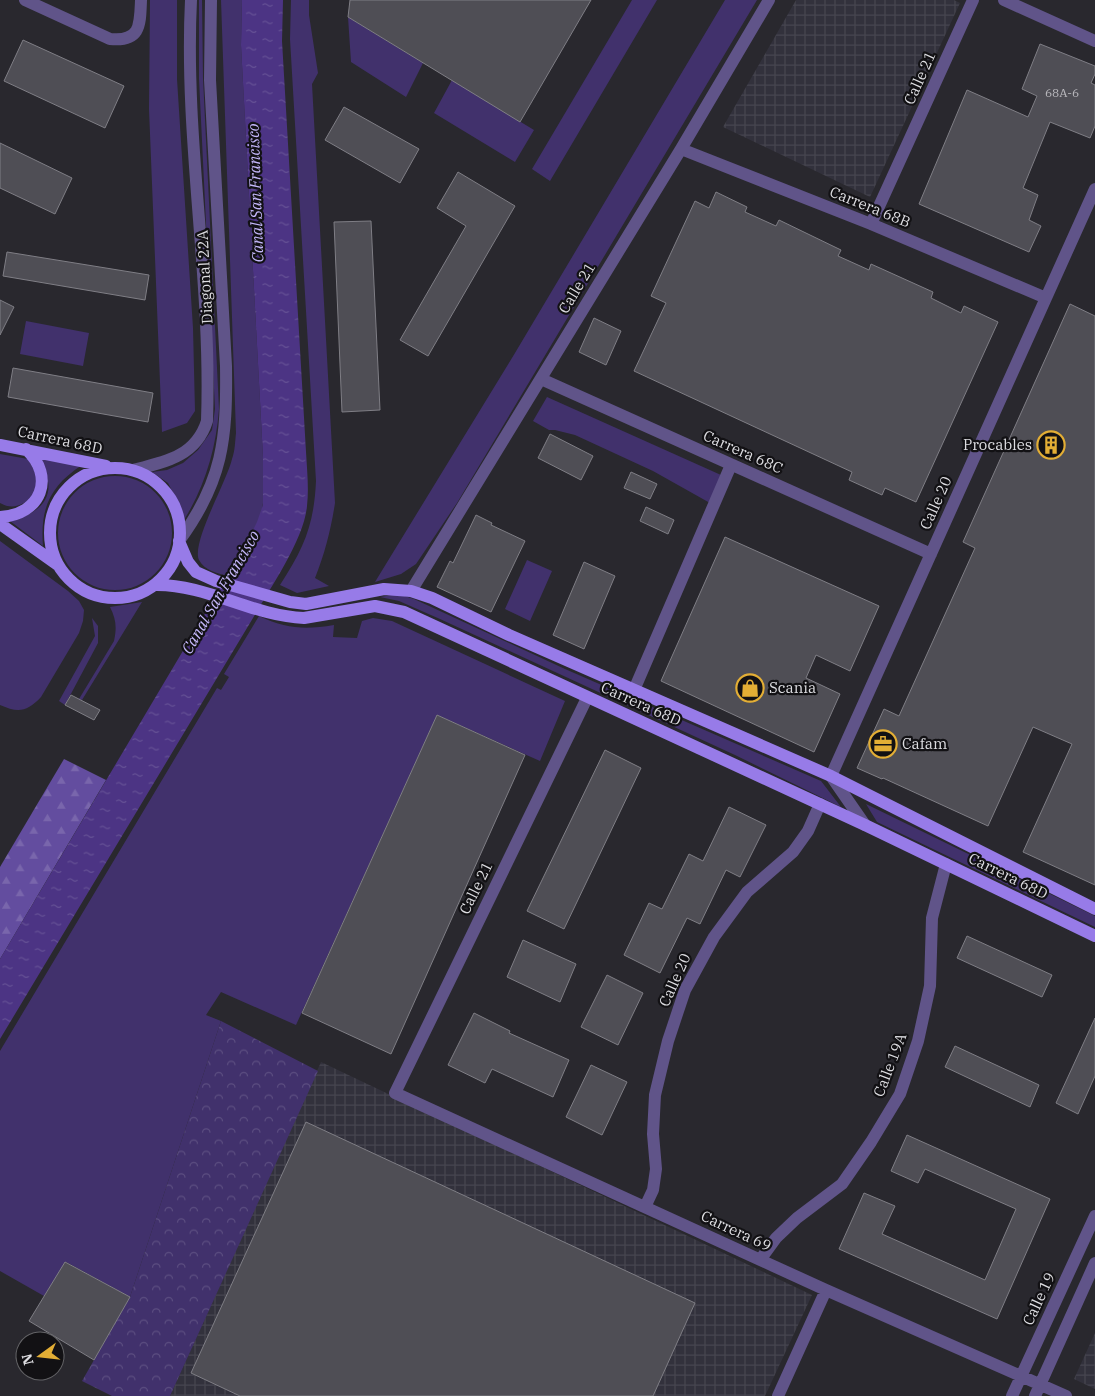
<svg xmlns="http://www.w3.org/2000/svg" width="1095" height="1396" viewBox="0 0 1095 1396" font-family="'IBM Plex Serif',serif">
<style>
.industrial{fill:url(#industrial-grid)}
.grass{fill:#41316c}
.forest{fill:url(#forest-firs)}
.park{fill:url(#park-crowns)}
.water{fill:url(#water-ripples)}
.building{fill:#4f4e55;stroke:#7f7e85}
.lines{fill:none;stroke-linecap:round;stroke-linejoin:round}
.minor{stroke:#605489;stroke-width:12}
.major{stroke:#977be8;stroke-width:12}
.labels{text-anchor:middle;stroke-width:4.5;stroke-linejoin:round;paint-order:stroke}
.number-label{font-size:12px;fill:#bab9be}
.street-label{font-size:15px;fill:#dddde1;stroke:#121114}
.poi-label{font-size:15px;fill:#dddde1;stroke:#121114;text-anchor:start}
.water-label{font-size:16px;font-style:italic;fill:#c4b7fa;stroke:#121114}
</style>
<defs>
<pattern id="industrial-grid" width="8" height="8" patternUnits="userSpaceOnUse" patternTransform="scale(1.25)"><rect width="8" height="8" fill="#32313c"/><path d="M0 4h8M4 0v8" fill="none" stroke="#46454f"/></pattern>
<pattern id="forest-firs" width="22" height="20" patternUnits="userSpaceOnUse" patternTransform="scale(1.25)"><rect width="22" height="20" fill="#634d9f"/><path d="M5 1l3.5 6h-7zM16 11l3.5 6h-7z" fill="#7966ac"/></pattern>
<pattern id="park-crowns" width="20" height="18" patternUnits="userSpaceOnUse" patternTransform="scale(1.25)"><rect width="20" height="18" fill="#41316c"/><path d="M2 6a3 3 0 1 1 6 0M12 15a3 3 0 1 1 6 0" fill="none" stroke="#5c4e81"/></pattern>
<pattern id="water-ripples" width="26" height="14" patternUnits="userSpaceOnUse" patternTransform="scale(1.25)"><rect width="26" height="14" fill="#4c3484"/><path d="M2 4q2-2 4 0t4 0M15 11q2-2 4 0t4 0" fill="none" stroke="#655195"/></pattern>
</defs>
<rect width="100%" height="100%" fill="#29282e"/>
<!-- industrial -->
<path class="industrial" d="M796 0H954L960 3 870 197 723 127Z
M321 1062 812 1295 765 1396H170Z
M1095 1333V1389L1074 1379Z"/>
<!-- grass -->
<path class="grass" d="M150 0H177V79L193 328 195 411 187 423 162 432 149 109Z
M199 0H202L203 78 219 409C216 449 205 486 184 520L177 500 168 483 152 472 167 470 183 463 198 450 212 430 215 409 199 79Z
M221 0H242L241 45 263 457C263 472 264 488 263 503 261 527 240 555 228 576 217 573 205 571 199 560 191 543 227 481 232 459 235 451 235 442 236 433Z
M291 0H309V15L318 73 312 84 335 503C331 529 325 553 315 578L329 586 297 593 280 585C304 548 314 525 316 481L290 39Z
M632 0H657L550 181 532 169Z
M725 0H757L457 503 416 564 401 574 375 582 515 353Z
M348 17 423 63 406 97 351 62Z
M452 80 534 130 515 162 434 113Z
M26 321 89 333 83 366 20 354Z
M547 397 721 475 710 503 653 471 575 435 555 430H549L533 421Z
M0 454 28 459 38 478 35 495C24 504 14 511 0 503Z
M38 458 82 465C50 486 40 508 43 546L10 521C46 512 60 491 38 458Z
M58 533a57 57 0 1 1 114 0a57 57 0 1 1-114 0Z
M0 541 68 591 79 601 84 610 83 621 79 633 41 697C27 712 18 713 0 705Z
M527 560 552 571 530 621 505 609Z
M398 594 414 599 565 669 821 781 841 807 735 755 440 619 399 601 380 597Z
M142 602 82 700 79 699 114 641C117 627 116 619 110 607Z
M259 616C287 629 305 630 334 625L333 637 357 638 362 621 373 618 392 621 565 701 540 761 437 715 296 1025 221 992 206 1015 221 1021 130 1297 66 1262 44 1296 0 1271V1051L217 688 221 690 229 677 224 674Z
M92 618 98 626V643L65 705 59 701 95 636Z
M866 804 1095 916V927L877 822Z"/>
<!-- forest -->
<path class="forest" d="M64 759 106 780 0 959V867Z"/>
<!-- park -->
<path class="park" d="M221 1021 318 1071 170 1396H112L82 1381 130 1297Z"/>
<!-- water -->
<path class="water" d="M242 0H283L282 41 306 452C307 470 309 488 307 506 304 540 270 588 253 618L0 1039V959L247 543 257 522 263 505V457L241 45Z"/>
<!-- building -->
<path class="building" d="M350 0H591L520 122 348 17Z
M23 40 124 86 105 128 4 81Z
M1040 44 1095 66V74L1091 83 1095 85V126L1090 138 1050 122 1023 188 1038 195 1029 220 1041 226 1029 252 919 204 967 90 1028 117 1037 96 1022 89Z
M344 107 419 149 400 183 325 140Z
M0 143 72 178 55 214 0 188Z
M458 172 515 206 428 356 400 340 466 226 437 208Z
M716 192 747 207 745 212 776 226 779 220 841 250 838 256 869 270 871 264 933 292 931 298 961 313 964 306 998 322 916 502 885 488 882 495 849 480 852 472 634 371 666 303 651 296 695 201 709 208Z
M371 221 380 410 342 412 334 222Z
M7 252 149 275 145 300 3 276Z
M0 300 14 307 0 335Z
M1070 304 1095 316V885L1023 852 1072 744 1033 727 988 826 883 778 882 779 857 768 884 709 899 716 975 548 963 542Z
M594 318 621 331 606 365 579 352Z
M13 368 153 393 148 422 8 397Z
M550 434 593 456 581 480 538 458Z
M631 472 657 484 650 499 624 488Z
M646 507 674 520 668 534 640 521Z
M476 515 492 523 491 525 525 541 491 612 437 587 450 561 453 563Z
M725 537 879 606 850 671 816 655 806 678 840 694 814 752 661 681Z
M584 562 615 576 584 649 553 635Z
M71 695 100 710 94 720 65 705Z
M437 715 525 755 391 1054 302 1013Z
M605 750 641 768 564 929 527 911Z
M729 807 766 825 740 877 726 870 700 924 687 918 660 973 624 955 649 903 662 909 689 854 703 861Z
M967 936 1052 975 1042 997 957 958Z
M523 940 576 964 560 1002 507 977Z
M607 975 643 993 618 1045 581 1027Z
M474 1013 510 1031 509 1033 569 1060 553 1097 492 1069 485 1083 448 1065Z
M1095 1018V1076L1078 1114 1056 1103Z
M955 1046 1039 1085 1030 1107 945 1067Z
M591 1065 627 1082 602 1135 566 1117Z
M306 1122 695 1303 653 1396H240L191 1373Z
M907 1135 1050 1199 997 1319 839 1249 864 1193 895 1206 882 1234 985 1280 1016 1209 925 1169 918 1183 891 1171Z
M65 1262 130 1297 94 1360 29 1321Z"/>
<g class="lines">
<!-- minor -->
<path class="minor" d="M25 0 110 39C141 42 140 25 141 0
M1004 0 1095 41
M681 149 871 224 1046 298
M871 224 973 0
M541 379 931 554
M133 470C166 462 196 456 207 421 212 280 184 140 191 0
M179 541C223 481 227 439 226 366L210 80 211 0
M411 591 681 149 769 0
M634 690 731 465
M587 698 395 1093 826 1290 1066 1396
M865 825 831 776 1095 189
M645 1207 653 1190 656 1169 653 1134 655 1095 668 1041 685 990 714 937 747 892 793 852 808 831 820 804
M760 1260 776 1238 797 1218 842 1184 871 1142 900 1094 918 1041 930 986 932 918 946 864
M778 1396 826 1290
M1012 1396 1095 1216
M1035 1396 1095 1263"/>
<!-- major -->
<path class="major" d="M0 445 106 466
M50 533a65 65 0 1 1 130 0a65 65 0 1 1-130 0Z
M0 517C41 515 56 477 26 449
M0 524 58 565
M179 541 188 562 196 572 216 581 290 602 306 604 384 589 411 591 432 598 509 635 831 776 1095 909
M155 585C207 584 252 616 304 618L375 606 404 612 865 825 1095 936"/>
</g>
<!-- icons -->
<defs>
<g id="building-ring" transform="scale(1.4375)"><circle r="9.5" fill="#121114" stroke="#e3ae35" stroke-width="1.5"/><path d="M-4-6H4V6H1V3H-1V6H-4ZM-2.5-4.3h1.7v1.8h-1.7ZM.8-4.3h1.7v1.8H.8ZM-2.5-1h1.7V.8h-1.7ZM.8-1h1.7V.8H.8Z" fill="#e3ae35"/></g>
<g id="shop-ring" transform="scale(1.4375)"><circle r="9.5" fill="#121114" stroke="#e3ae35" stroke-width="1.5"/><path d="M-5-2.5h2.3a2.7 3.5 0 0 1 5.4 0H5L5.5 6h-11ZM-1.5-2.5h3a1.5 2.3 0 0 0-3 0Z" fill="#e3ae35"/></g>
<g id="office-ring" transform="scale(1.4375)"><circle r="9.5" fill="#121114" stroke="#e3ae35" stroke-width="1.5"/><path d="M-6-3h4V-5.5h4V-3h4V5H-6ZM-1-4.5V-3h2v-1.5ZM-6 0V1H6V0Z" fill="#e3ae35"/></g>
</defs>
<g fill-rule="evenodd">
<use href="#building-ring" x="1051" y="445"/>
<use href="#shop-ring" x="750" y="688"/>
<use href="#office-ring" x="883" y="744"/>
</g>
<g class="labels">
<!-- number labels -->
<g class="number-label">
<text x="1062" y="97">68A-6</text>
</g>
<!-- street labels -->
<g class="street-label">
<text transform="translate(920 78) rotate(-66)" y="5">Calle 21</text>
<text transform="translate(870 207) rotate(22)" y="5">Carrera 68B</text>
<text transform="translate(205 277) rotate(-93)" y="5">Diagonal 22A</text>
<text transform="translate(577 288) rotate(-59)" y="5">Calle 21</text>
<text transform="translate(60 440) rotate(12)" y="5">Carrera 68D</text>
<text transform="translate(743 452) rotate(24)" y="5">Carrera 68C</text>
<text transform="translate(936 503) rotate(-66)" y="5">Calle 20</text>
<text transform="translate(641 704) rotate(24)" y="5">Carrera 68D</text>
<text transform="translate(1008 876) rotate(26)" y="5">Carrera 68D</text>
<text transform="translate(476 888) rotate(-64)" y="5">Calle 21</text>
<text transform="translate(675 980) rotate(-66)" y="5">Calle 20</text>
<text transform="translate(890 1065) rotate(-69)" y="5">Calle 19A</text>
<text transform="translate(736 1231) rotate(25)" y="5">Carrera 69</text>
<text transform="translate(1039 1299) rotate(-65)" y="5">Calle 19</text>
</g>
<!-- poi labels -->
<g class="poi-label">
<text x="1032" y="450" text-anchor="end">Procables</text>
<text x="769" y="693">Scania</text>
<text x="902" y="749">Cafam</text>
</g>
<!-- water labels -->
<g class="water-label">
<text transform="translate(255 193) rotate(-92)" y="6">Canal San Francisco</text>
<text transform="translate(220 592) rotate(-60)" y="6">Canal San Francisco</text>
</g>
</g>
<!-- north arrow -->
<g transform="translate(40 1356) rotate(255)"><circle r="24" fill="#121114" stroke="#636366"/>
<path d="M0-4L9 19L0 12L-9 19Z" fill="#e3ae35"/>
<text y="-8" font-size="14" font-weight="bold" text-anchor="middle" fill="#dddde1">N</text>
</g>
</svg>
